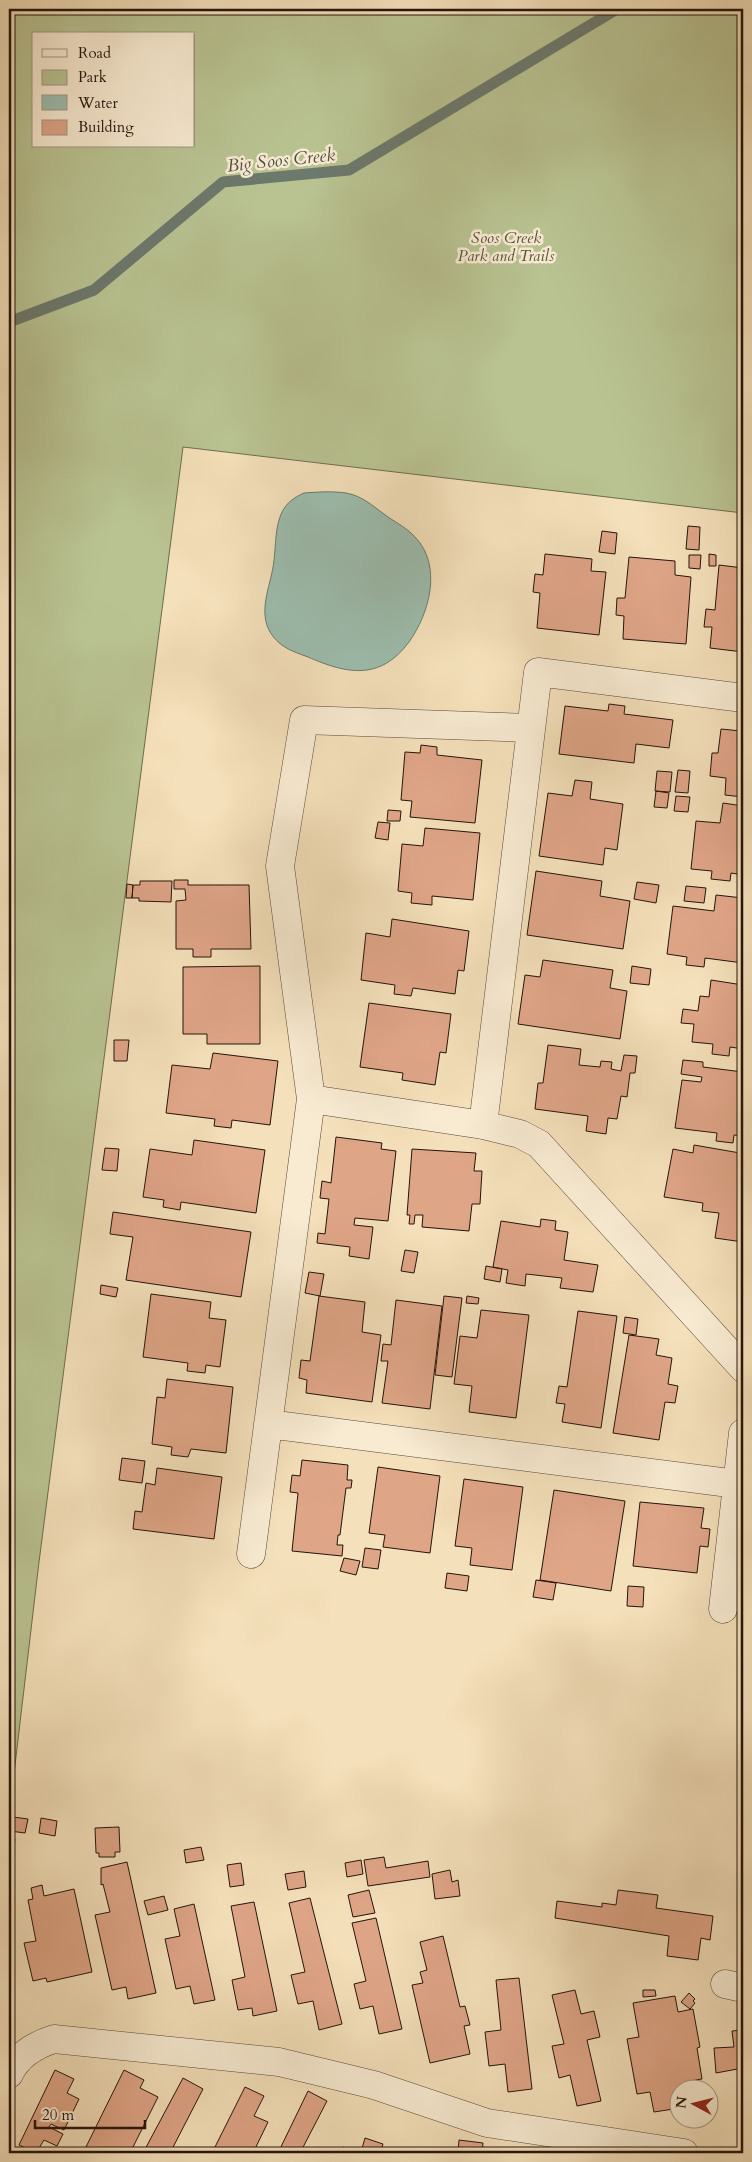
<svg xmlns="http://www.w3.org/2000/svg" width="752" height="2162" viewBox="0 0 752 2162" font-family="Cardo,serif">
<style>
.green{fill:#b9c392;stroke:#6e6c4f;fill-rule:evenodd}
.water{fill:#9cbdae;stroke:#6c796d}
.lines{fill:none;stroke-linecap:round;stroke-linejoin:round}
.stream{stroke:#6c796d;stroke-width:11}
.building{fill:#dfa587;stroke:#24140c}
.minor-casing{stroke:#584738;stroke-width:29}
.minor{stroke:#f8ebd2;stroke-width:28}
.labels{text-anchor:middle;stroke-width:5;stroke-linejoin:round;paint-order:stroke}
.park-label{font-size:16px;font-style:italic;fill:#58513b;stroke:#f8ebd2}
.water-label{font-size:18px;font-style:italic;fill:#4e4f45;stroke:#f8ebd2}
</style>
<rect width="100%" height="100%" fill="#f4e0ba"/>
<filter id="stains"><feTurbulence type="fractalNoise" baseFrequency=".004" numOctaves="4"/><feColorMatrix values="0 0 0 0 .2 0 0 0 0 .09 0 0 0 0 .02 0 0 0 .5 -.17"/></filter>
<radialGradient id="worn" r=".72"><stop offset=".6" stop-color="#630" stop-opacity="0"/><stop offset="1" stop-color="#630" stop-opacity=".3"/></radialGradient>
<!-- green -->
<path class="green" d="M9 9H743V513L183 447 39 1562 9 1816ZM34 34H194V146H34Z"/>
<!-- water -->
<path class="water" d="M304 493C317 492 332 491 346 493 363 496 374 507 388 517 397 523 408 529 415 537 443 566 429 614 409 642 380 681 347 674 308 657 292 651 278 647 269 630 258 608 272 583 274 560 276 544 275 527 282 512 287 502 295 497 304 493Z"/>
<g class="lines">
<!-- stream -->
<path class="stream" d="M9 322 94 290 223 182 349 170 617 9"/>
</g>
<!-- building -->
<path class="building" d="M688 526 700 527 699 550 686 549Z
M602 531 617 533 615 554 599 552Z
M545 554 592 559 591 571 606 572 599 635 537 628 540 593 533 592 535 574 543 575Z
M709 554 716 555V566H709Z
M689 555H701L700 569 689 568Z
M629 557 675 561V575L691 577 686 644 623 639 624 616 616 615 617 598H625Z
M719 565 743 568V652L710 648 712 627H704L706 609 715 610Z
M609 704 625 706 624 714 673 720 669 748 636 744 634 763 559 754 565 706 608 711Z
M742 725 743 797 725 795 726 778 710 776 712 753H718L721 729 741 731Z
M421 745 437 747V755L482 760 475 823 410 817 412 801 401 800 405 752 420 753Z
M678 770 690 771 688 793 675 792Z
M657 771 672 772 670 792 655 791Z
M575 780 592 782 590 799 623 804 617 850 605 848 603 865 539 856 548 793 572 796Z
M656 791 669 793 667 808 654 807Z
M676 796 690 797 688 812 674 811Z
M723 803 743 806V875L731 873 730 881 711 879 712 871 691 869 696 821 720 823Z
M388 810 401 811 400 821H387Z
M378 822 390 823 388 840 375 838Z
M425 828 480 833 473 900 432 896V905L411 903 412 893 398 891 402 844 423 846Z
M536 871 602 881 600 896 630 901 623 949 527 935Z
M174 880H188V885H249L251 949H211V957H193V949H176V901L186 900 185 889H174Z
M140 881H172L171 902 139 901V898H132L133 885H140Z
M637 882 659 885 656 903 634 899Z
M127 884 133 885 132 898H126Z
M686 886 706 888 704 903 684 901Z
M716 895 743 898V963L705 958 704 967 686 965 687 957 667 954 673 906 714 911Z
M392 919 469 931 464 971 458 970 455 994 413 988 411 996 394 994 395 985 361 980 366 933 390 937Z
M543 960 613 970 610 988 627 991 620 1039 518 1024 525 975 540 977Z
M260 966V1044H207V1034H183V967Z
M632 966 651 969 649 985 630 983Z
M711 980 743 985V1049L730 1047 729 1056 712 1054 713 1044 692 1042 694 1024 681 1023 683 1009 698 1011 700 996 709 997Z
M369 1003 451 1014 446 1053 440 1052 435 1085 402 1080 403 1073 360 1067Z
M114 1040H129L127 1061H114Z
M548 1045 581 1049 579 1065 600 1067 601 1061 612 1062 611 1069 621 1071 624 1055 637 1056 635 1073H630L627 1097 621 1096 617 1119 608 1118 606 1134 586 1131 588 1116 535 1109 538 1083H543Z
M213 1053 278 1061 270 1125 232 1120 231 1128 214 1126 215 1119 166 1113 172 1065 210 1069Z
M683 1060 703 1062V1067L743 1072V1136L734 1135 733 1143 716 1141 717 1133 675 1128 682 1080 701 1082 702 1077 681 1074Z
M336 1137 382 1143 381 1149 396 1151 388 1221 355 1218 354 1225 373 1227 369 1259 349 1256 350 1247 317 1243 318 1233 325 1234 329 1199 320 1198 322 1181 331 1183Z
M194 1140 265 1150 256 1213 181 1202 180 1210 163 1207 164 1200 143 1197 150 1149 192 1155Z
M694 1145 740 1153 738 1161 743 1162V1242L715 1238 719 1213 702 1211 703 1203 664 1197 673 1149 693 1153Z
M105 1148 119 1149 117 1171 102 1170Z
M412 1149 476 1153 474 1171H482L480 1204H472L469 1231 422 1227 423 1215H415L414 1224H409L410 1215H407Z
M113 1212 251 1232 241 1297 126 1280 133 1237 110 1234Z
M541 1219 556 1221 555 1230 568 1232 564 1260 598 1265 593 1292 560 1288 562 1278 526 1274 525 1286 506 1283 508 1270 493 1267 501 1221 540 1227Z
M405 1250 418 1252 414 1273 401 1271Z
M486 1266 502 1269 500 1282 484 1279Z
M309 1272 324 1274 320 1296 305 1293Z
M101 1285 118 1288 116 1297 100 1294Z
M151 1294 211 1302 209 1318 226 1320 220 1367 206 1365 205 1373 187 1371 188 1363 143 1357Z
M319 1296 365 1302 362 1332 381 1335 372 1402 306 1393 307 1380 299 1378 301 1360 310 1361Z
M444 1296 462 1298 452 1377 435 1375Z
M467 1296 479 1298 478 1304 466 1303Z
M396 1300 442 1306 430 1409 382 1403 388 1361H381L383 1344 391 1345Z
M481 1310 529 1315 516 1418 469 1412 472 1386 454 1384 460 1336 477 1338Z
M578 1311 617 1316 601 1428 562 1422 565 1404 556 1403 559 1386 567 1387Z
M625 1317 638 1319 636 1335 623 1333Z
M629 1335 659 1339 656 1355 672 1358 668 1384 678 1386 675 1403 665 1402 659 1440 613 1433Z
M167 1379 233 1387 226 1453 191 1449 188 1457 171 1455 172 1447 152 1444 157 1397 165 1398Z
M122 1458 145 1461 142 1483 119 1480Z
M302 1460 348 1465 347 1480H352L351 1488H346L340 1535H338L337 1545H343L342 1556 292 1551 298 1493 290 1492 292 1475 300 1476Z
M378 1467 440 1476 430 1553 383 1547 385 1535 369 1533Z
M157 1468 222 1477 214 1539 133 1529 135 1511 142 1512 146 1483 155 1485Z
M464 1479 523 1487 512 1570 470 1565 472 1548 455 1546Z
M554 1490 625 1501 611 1591 540 1580Z
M640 1502 704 1508 701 1528 710 1529 708 1547 700 1546 697 1573 633 1566Z
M365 1548 381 1550 378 1569 362 1567Z
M344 1558 360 1561 356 1575 340 1571Z
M447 1573 469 1576 467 1591 445 1588Z
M536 1580 556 1583 553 1600 533 1597Z
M628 1586 644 1587 643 1607 627 1606Z
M13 1817 28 1819 25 1833 10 1831Z
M41 1818 57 1821 55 1836 39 1833Z
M119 1827 120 1852H115V1857H99V1853H96L95 1828Z
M9 1838 15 1839 9 1876Z
M201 1847 204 1860 186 1863 184 1850Z
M384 1857 386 1868 428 1861 430 1877 368 1886 364 1860Z
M361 1860 363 1874 347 1877 345 1863Z
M127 1862 156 1993 128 1999 126 1987 112 1990 95 1915 110 1912 103 1884 101 1885V1868Z
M241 1863 244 1885 230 1887 227 1865Z
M450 1870 452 1882 458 1880 460 1896 435 1899 432 1874Z
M304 1871 306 1887 288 1890 285 1874Z
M42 1885 44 1896 74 1889 92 1972 47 1982 46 1978 33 1981 24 1943 36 1941 28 1900 33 1899 31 1888Z
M369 1890 375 1913 353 1917 348 1895Z
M618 1890 658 1895 656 1908 713 1916 710 1940 701 1938 698 1960 667 1956 669 1936 555 1918 557 1901 602 1907V1903L616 1905Z
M164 1896 168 1910 148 1915 144 1901Z
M310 1898 342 2024 319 2030 313 2001 298 2004 291 1975 305 1972 289 1903Z
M254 1902 277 2011 253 2016 252 2008 238 2010 232 1980 245 1977 231 1906Z
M194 1904 215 2000 194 2004 190 1986 176 1989 165 1939 180 1936 174 1909Z
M376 1918 402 2029 379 2034 373 2006 360 2009 354 1984 366 1981 352 1923Z
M742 1919H743V1942L739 1941Z
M443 1936 460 2007 465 2006 470 2025 464 2026 470 2054 430 2063 412 1985 423 1983 420 1972 427 1970 420 1942Z
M519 1978 532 2089 508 2092 505 2064 489 2066 485 2032 501 2030 496 1980Z
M575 1990 581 2014 594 2011 600 2037 587 2040 601 2101 577 2106 570 2075 559 2078 552 2046 564 2044 552 1995Z
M643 1990H655L656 1996 643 1997Z
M689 1993 695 1999 693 2001 695 2003 690 2009 681 2002Z
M675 1996 678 2012 693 2009 700 2047 697 2048 702 2079 690 2081 691 2090H680V2108L654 2112 650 2092 637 2094 627 2039 639 2037 633 2003Z
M743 2030V2068L716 2073 714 2048 734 2047 732 2031Z
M55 2070 74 2079 67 2093 79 2099 64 2130 51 2124 49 2127 63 2134 57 2146 44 2140 36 2153 19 2145Z
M124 2070 144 2080 140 2088 158 2097 130 2153H83Z
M183 2078 203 2089 170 2153H143Z
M245 2087 264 2096 254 2116 268 2122 253 2153H245L236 2149 234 2153H212Z
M308 2091 327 2101 300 2153H278Z
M365 2138 383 2144 380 2153H342L343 2147 361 2152Z
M459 2140 483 2143 482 2153H458Z"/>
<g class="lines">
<!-- minor casing -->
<g class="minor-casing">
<path id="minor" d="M311 1099 483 1125 520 1134 539 1144 743 1368
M483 1125 538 672 743 698
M268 1424 737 1484
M251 1554 311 1099 280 866 304 720 531 728
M723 1609 743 1433
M725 1984 743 1988
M9 2074C18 2055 35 2045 54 2039L279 2062 374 2085 487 2123 684 2153"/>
</g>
<!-- minor -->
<use href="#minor" class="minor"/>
</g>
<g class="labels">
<!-- park labels -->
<g class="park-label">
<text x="506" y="243">Soos Creek<tspan x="506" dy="18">Park and Trails</tspan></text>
</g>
<!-- water labels -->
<g class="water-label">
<text transform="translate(281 160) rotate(-6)" y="6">Big Soos Creek</text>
</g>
</g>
<!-- margin -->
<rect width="752" height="2162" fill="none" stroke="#f4e0ba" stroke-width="30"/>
<rect x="10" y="10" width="732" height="2142" fill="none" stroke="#24140c" stroke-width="2.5"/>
<rect x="15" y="15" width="722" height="2132" fill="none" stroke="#24140c"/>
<!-- legend -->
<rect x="32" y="32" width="162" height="115" fill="#f8ebd2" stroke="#a39583"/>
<rect x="42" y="49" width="25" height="8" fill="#f8ebd2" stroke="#a39583"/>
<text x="78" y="58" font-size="15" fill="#24140c">Road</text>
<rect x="42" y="70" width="25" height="15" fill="#b9c392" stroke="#a39583"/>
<text x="78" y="82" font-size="15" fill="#24140c">Park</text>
<rect x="42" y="95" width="25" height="15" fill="#9cbdae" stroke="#a39583"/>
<text x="78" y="108" font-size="15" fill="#24140c">Water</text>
<rect x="42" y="120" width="25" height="15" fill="#dfa587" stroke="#a39583"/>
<text x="78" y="132" font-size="15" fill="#24140c">Building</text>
<!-- north arrow -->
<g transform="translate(694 2104) rotate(277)"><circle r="24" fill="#f8ebd2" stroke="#a39583"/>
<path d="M0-4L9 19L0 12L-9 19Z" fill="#8f2418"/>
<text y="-8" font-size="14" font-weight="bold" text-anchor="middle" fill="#24140c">N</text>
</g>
<!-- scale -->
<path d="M35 2120v8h110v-8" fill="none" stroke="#24140c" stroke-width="2.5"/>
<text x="42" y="2120" font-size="15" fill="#24140c" stroke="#f8ebd2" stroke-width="4" paint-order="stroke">20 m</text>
<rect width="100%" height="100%" filter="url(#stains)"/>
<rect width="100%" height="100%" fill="url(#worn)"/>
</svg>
